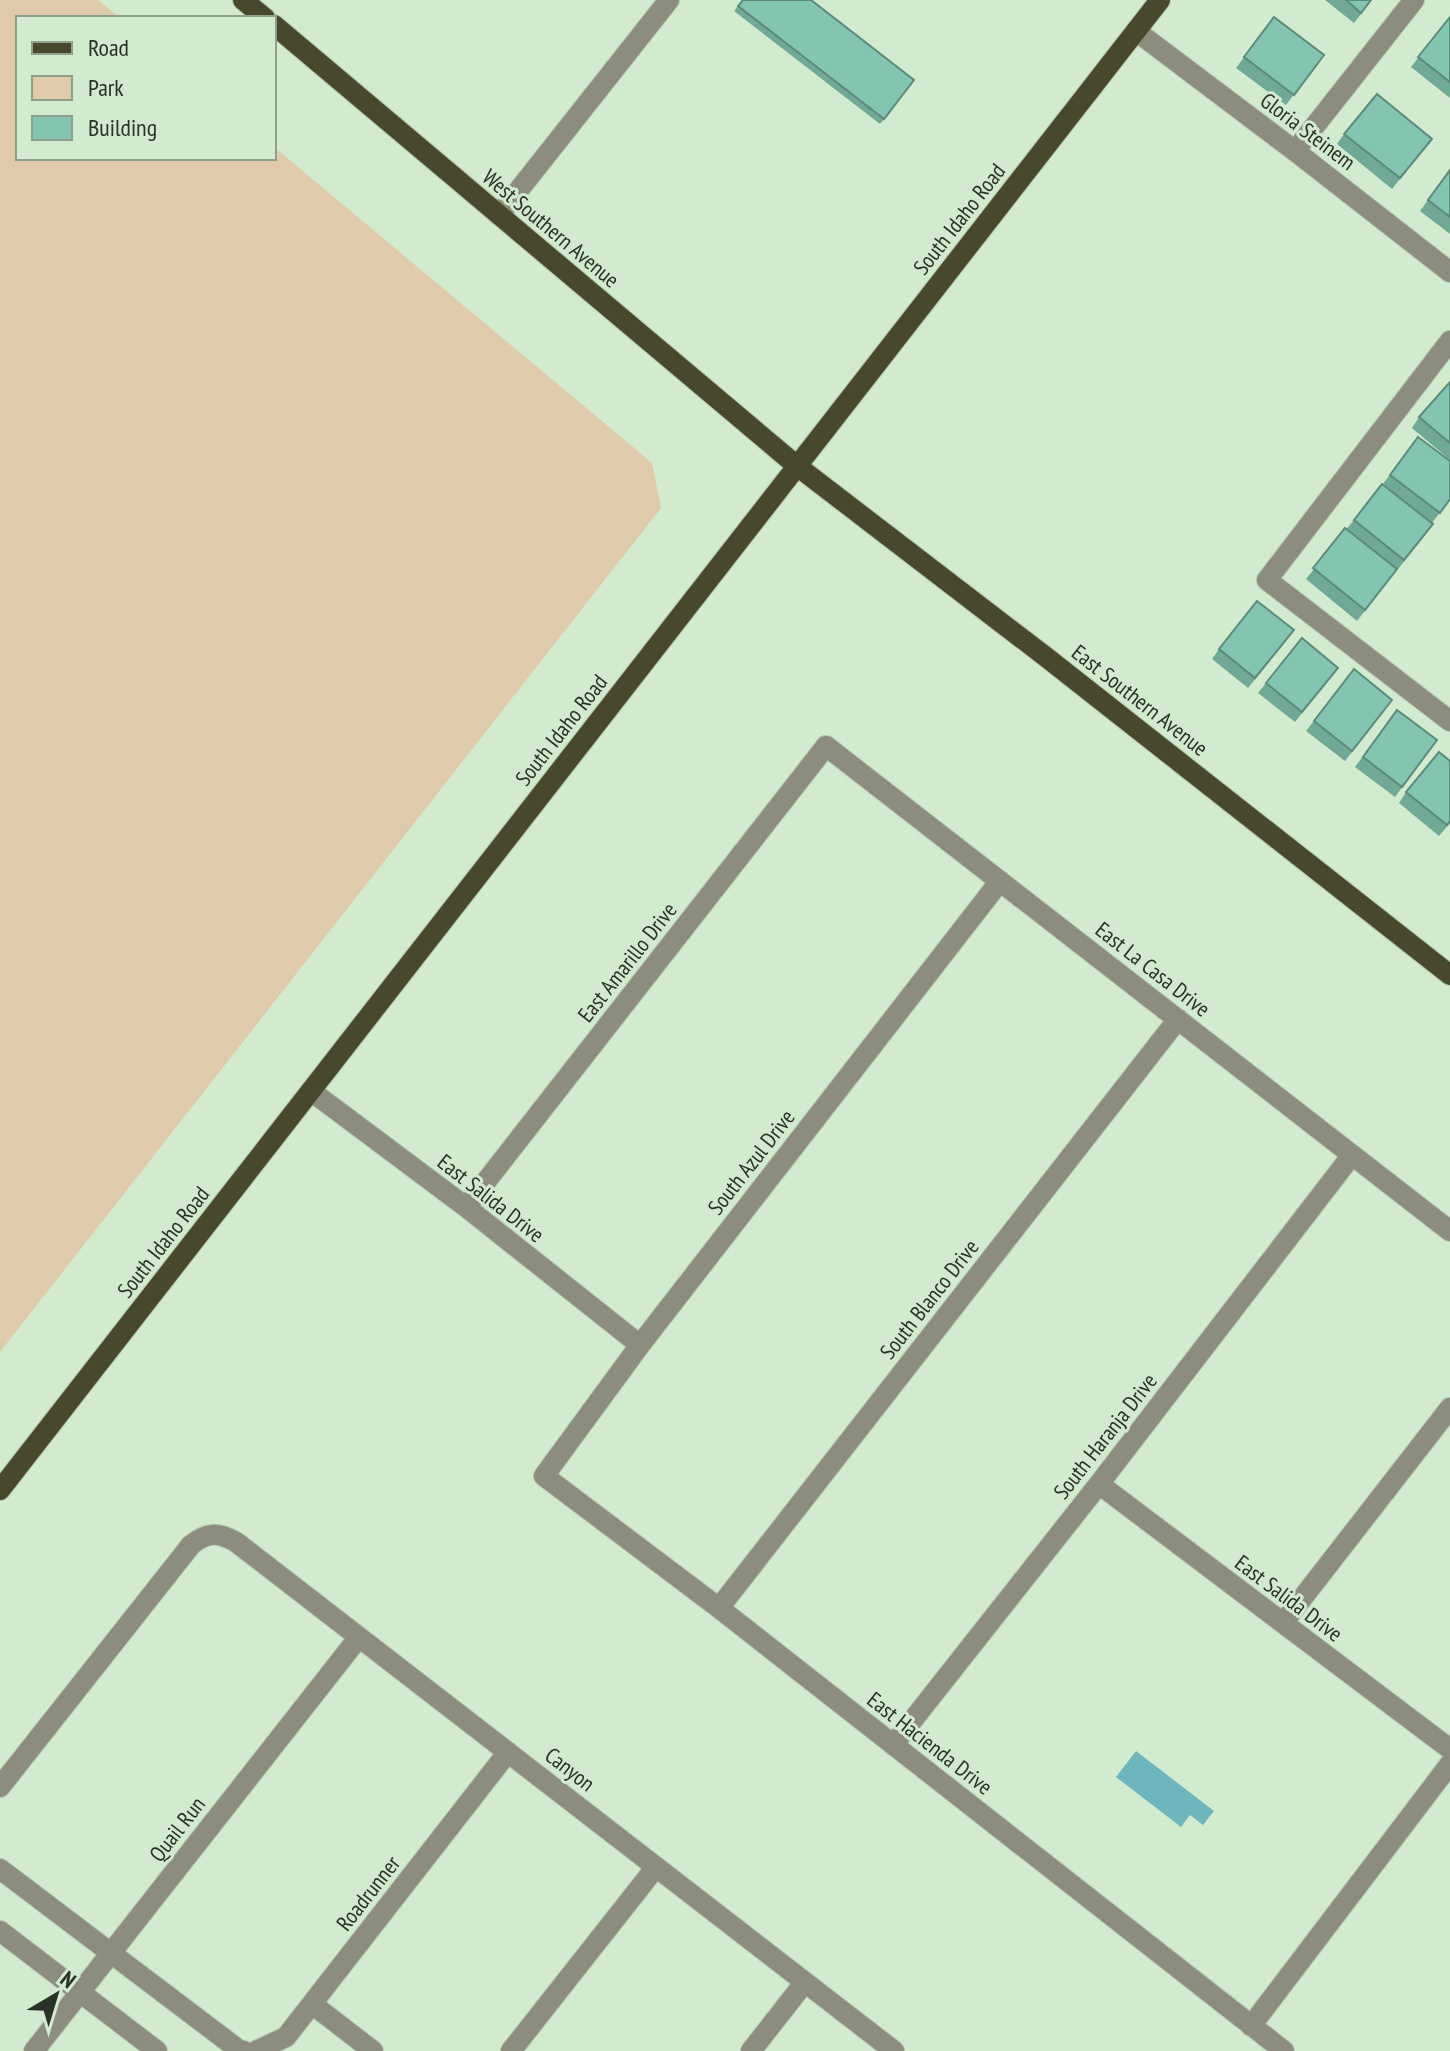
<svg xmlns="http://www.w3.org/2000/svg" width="1450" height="2051" viewBox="0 0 1450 2051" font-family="'PT Sans Narrow',sans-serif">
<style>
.green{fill:#dfcaab}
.water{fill:#6eb6be}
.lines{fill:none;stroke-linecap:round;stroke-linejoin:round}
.minor-casing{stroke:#b0c5ac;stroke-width:22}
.major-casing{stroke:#b0c5ac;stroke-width:22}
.minor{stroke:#8c8d7e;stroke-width:20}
.major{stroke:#48482f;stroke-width:20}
.wall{fill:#71a997}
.building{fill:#83c5b0;stroke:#5c8a7b;stroke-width:2}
.labels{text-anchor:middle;stroke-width:6;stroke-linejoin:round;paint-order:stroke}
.street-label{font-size:22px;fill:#293227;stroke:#d2eacd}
</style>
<rect width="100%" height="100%" fill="#d2eacd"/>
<!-- green -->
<path class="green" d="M0 0H98L120 18H18V158H274V147L652 463 661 508 0 1352Z"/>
<!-- water -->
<path class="water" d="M1136 1751 1214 1811 1203 1825 1190 1815 1181 1827 1116 1777Z"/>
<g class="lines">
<!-- minor casing -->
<g class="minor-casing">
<path id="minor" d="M1136 31 1295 151 1450 272
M1295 151 1414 0
M499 215 669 0
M1450 341 1267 580 1450 721
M1000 881 640 1345 544 1476 719 1608 1284 2051
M311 1091 466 1207 640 1345
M466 1207 826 746 1450 1231
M1099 1484 1450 1749
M719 1608 1178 1019
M1283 1623 1450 1408
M893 1745 1099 1484 1352 1155
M0 1787 191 1545C207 1532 218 1532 236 1542L894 2051
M0 1869 239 2050 244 2051
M0 1931 157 2051
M312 2004 373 2051
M1251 2026 1450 1764
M34 2051 359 1637
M256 2051 286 2037 508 1752
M511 2051 656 1867
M751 2051 805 1982"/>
</g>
<!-- major casing -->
<g class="major-casing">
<path id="major" d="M243 0 265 18
M274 25 797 466 1046 657 1450 975
M0 1490 1160 0"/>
</g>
<!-- minor -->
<use href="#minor" class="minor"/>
<!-- major -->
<use href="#major" class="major"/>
</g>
<!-- wall -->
<path class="wall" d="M743 0 914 80 880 124 734 11Z
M1325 0H1372L1354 23Z
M1274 17 1324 55 1286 105 1236 68Z
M1450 17V98L1411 67Z
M1344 134 1432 139 1392 189 1337 144Z
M1450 170V234L1420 211Z
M1450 382V460L1412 428 1419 417Z
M1418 437 1450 499 1432 523 1418 513 1425 535 1357 621 1306 579 1383 484Z
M1286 641 1248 688 1212 659 1219 649Z
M1338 668 1295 722 1258 693 1266 683Z
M1385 710 1345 761 1306 731 1314 721Z
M1397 710 1437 740 1395 797 1355 767Z
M1450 761V823L1439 836 1399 803 1406 792Z"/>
<!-- building -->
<path class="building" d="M743 0H811L914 80 884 119 738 6Z
M1346 0H1371L1361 13Z
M1274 17 1324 55 1294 95 1244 57Z
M1450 17V82L1418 57Z
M1377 94 1432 139 1400 178 1344 134Z
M1450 170V217L1428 200Z
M1450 382V443L1419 417Z
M1418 437 1450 461V499L1440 513 1390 475Z
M1382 484 1433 524 1404 560 1354 520Z
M1345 528 1397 569 1365 610 1313 568Z
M1257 601 1294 630 1255 678 1219 649Z
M1302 638 1338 668 1302 712 1266 683Z
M1354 669 1392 700 1352 751 1314 721Z
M1397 710 1437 740 1402 787 1363 757Z
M1439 752 1450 761V821L1447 825 1406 792Z"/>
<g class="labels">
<!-- street labels -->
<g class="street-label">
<text transform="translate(1308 131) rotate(37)" y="8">Gloria Steinem</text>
<text transform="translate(959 219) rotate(-52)" y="8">South Idaho Road</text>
<text transform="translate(551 228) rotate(40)" y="8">West Southern Avenue</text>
<text transform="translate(1140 700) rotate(38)" y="8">East Southern Avenue</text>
<text transform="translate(561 730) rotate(-52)" y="8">South Idaho Road</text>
<text transform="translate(627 962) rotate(-52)" y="8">East Amarillo Drive</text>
<text transform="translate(1153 969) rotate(38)" y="8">East La Casa Drive</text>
<text transform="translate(751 1162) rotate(-52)" y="8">South Azul Drive</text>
<text transform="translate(491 1198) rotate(38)" y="8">East Salida Drive</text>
<text transform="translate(163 1242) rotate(-52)" y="8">South Idaho Road</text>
<text transform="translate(929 1299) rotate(-52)" y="8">South Blanco Drive</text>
<text transform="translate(1105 1436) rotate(-52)" y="8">South Haranja Drive</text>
<text transform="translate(1289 1598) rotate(37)" y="8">East Salida Drive</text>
<text transform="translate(930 1743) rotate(38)" y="8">East Hacienda Drive</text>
<text transform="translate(570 1769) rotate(38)" y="8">Canyon</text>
<text transform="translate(177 1829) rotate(-52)" y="8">Quail Run</text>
<text transform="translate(368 1893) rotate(-52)" y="8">Roadrunner</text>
</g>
</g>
<!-- legend -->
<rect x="16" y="16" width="260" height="144" fill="#d2eacd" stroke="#8ea08b" stroke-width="2"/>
<rect x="32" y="42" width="40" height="12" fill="#48482f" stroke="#8ea08b" stroke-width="2"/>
<text x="88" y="56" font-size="24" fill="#293227">Road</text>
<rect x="32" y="76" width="40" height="24" fill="#dfcaab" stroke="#8ea08b" stroke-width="2"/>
<text x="88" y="96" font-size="24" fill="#293227">Park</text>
<rect x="32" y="116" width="40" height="24" fill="#83c5b0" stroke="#8ea08b" stroke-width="2"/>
<text x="88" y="136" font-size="24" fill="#293227">Building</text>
<!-- north arrow -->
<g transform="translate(56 1995) rotate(38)" stroke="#d2eacd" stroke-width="6" paint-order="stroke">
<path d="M0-6L14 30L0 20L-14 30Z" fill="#293227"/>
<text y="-12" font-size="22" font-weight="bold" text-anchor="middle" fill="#293227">N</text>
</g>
</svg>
